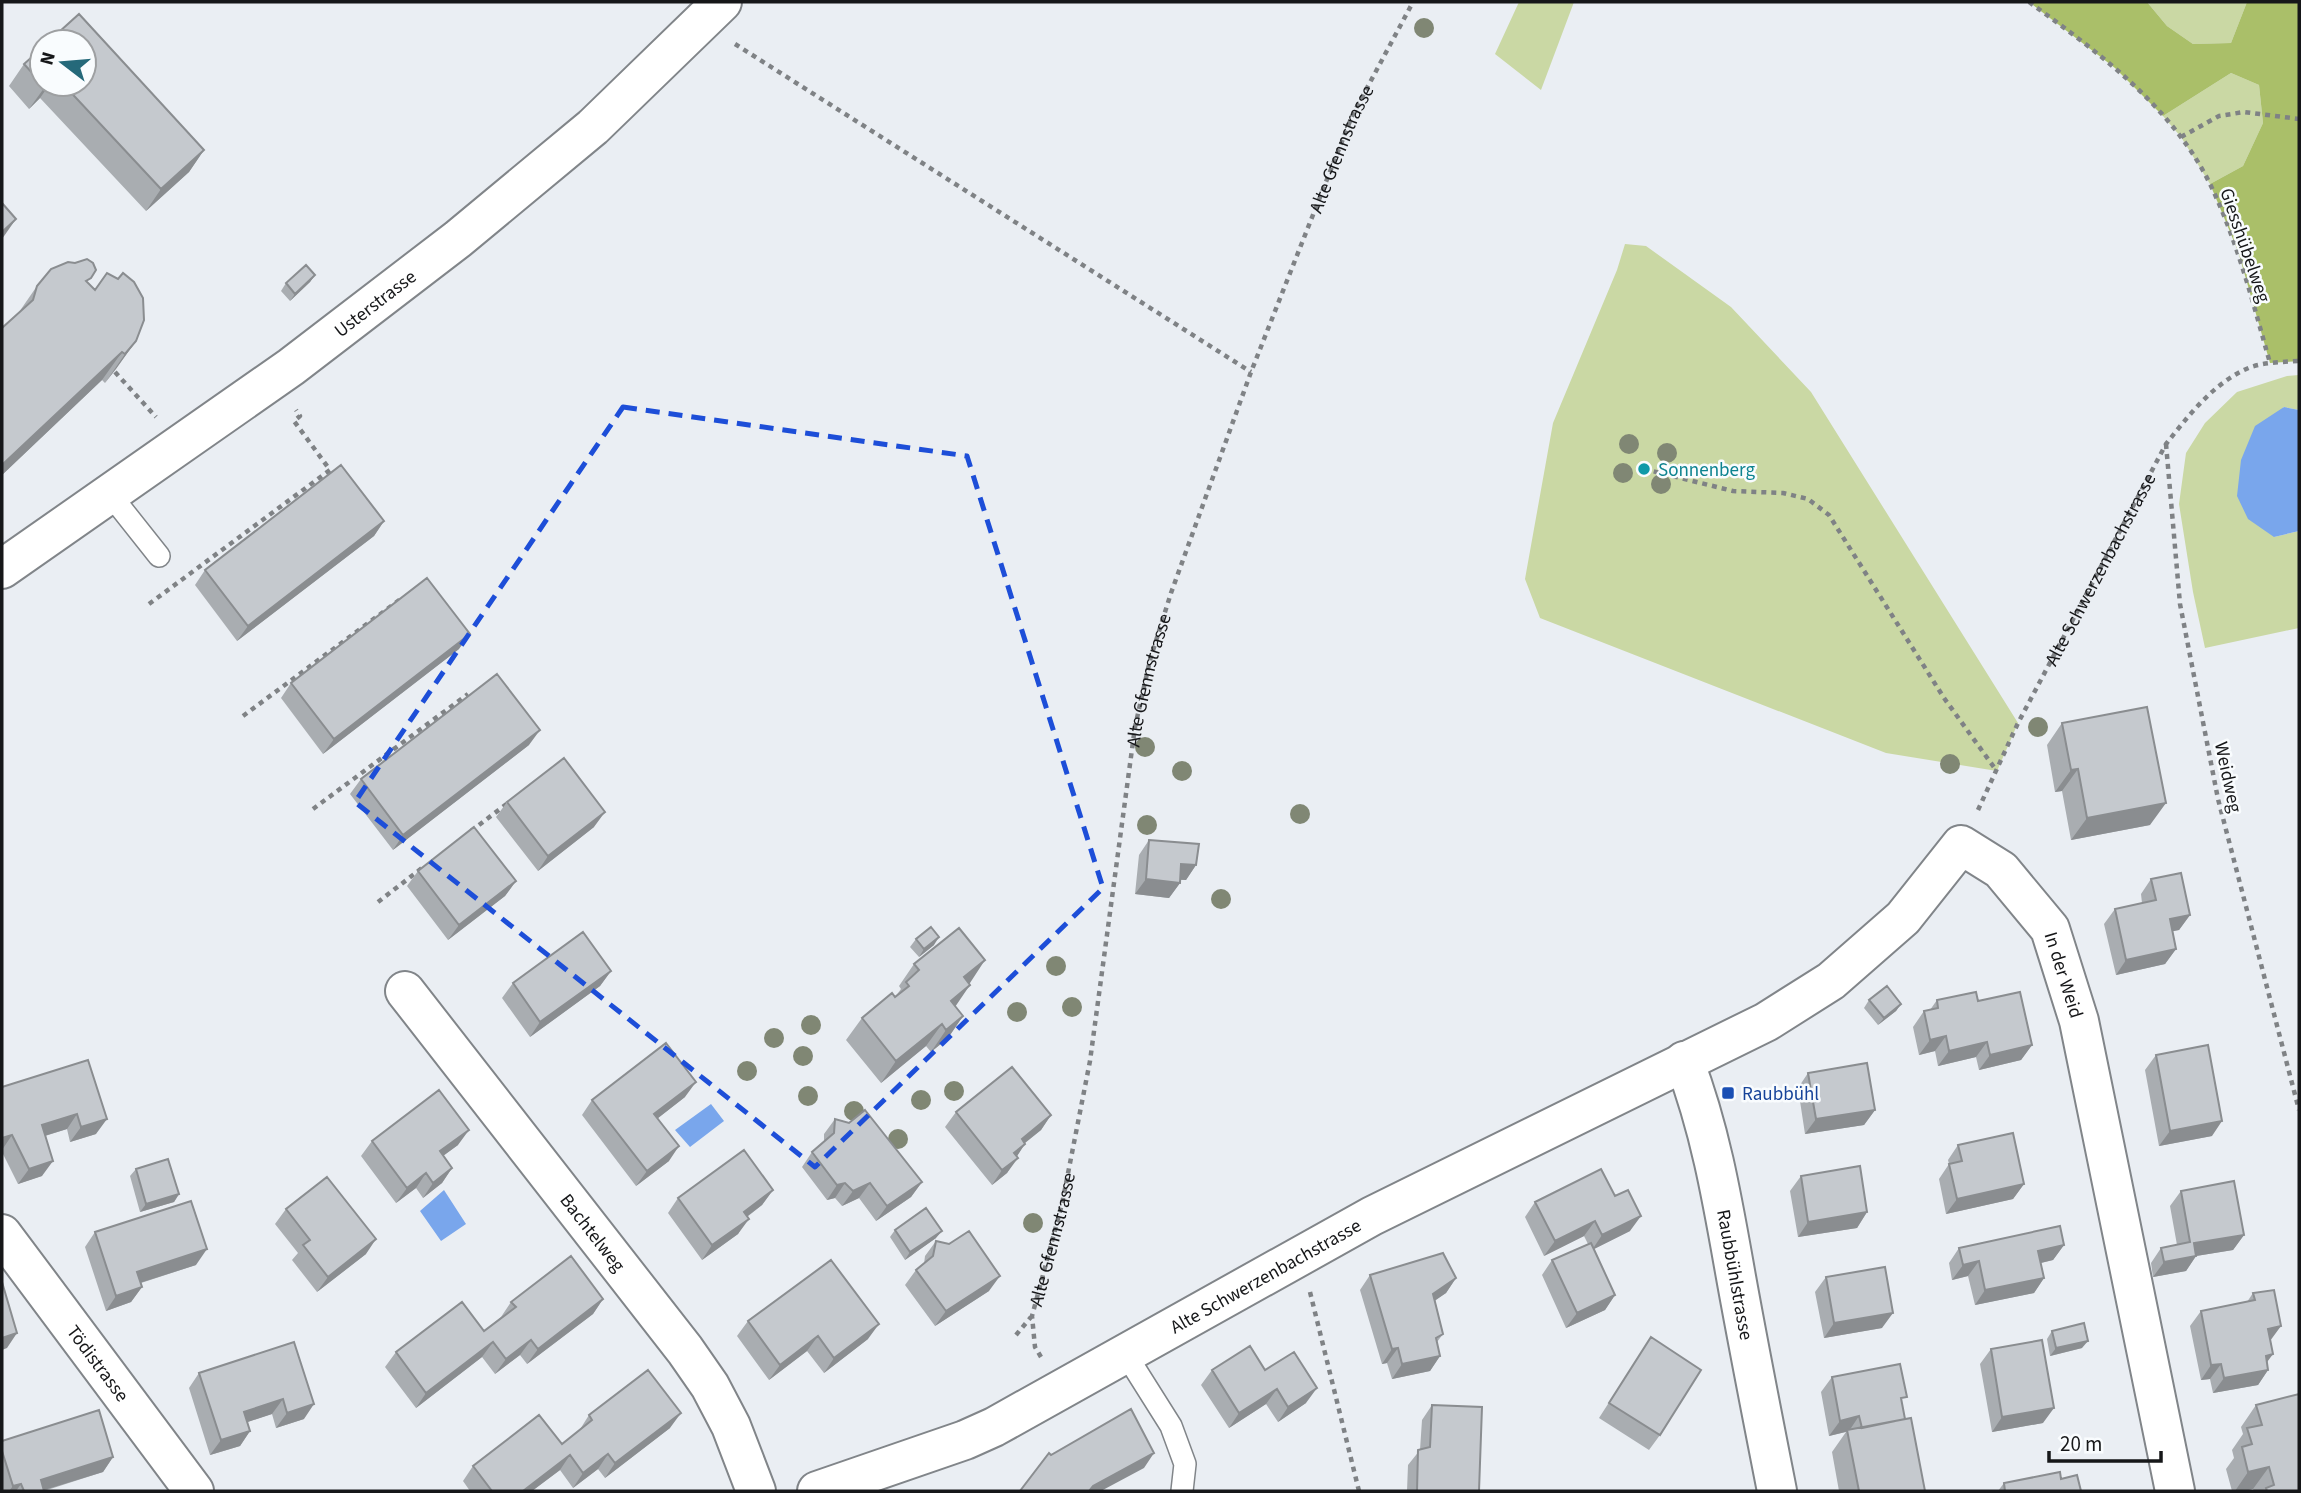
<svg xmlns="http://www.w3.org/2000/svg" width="2301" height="1493" viewBox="0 0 2301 1493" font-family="'Source Sans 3',sans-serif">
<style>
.green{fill:#cad8a4}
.forest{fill:#aabf69}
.water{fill:#79a6ec}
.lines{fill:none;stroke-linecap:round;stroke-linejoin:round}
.service-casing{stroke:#818589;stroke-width:24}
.minor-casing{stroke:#818589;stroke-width:42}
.tertiary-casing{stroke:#818589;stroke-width:42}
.path{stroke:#7f8285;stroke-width:4.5;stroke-dasharray:5 5;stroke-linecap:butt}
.service{stroke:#fff;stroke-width:21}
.minor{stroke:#fff;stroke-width:38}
.tertiary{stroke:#fff;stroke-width:38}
.tree{fill:#808774}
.wall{fill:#a9adb1}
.shaded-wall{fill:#8a8d90}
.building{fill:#c5c9ce;stroke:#8a8d90;stroke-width:2}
.marked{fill:none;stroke:#1d4ed8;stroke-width:5;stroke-dasharray:14 9;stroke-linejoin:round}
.culture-dot{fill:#0f9aa8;stroke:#f9fcfe;stroke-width:2.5}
.transit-dot{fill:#1a4fb4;stroke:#f9fcfe;stroke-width:2.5}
.labels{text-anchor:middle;stroke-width:5;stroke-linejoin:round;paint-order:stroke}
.street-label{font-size:19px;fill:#161719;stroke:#f9fcfe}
.culture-label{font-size:19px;fill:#0d838f;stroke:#f9fcfe;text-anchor:start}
.transit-label{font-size:19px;fill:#164399;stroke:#f9fcfe;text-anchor:start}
</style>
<rect width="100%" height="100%" fill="#eaeef3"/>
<!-- green -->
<path class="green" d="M1519 2H1574L1541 90 1495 54Z
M2147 2H2247L2231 43 2193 44 2167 26Z
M2231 73 2259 85 2263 123 2243 166 2210 184 2181 137 2163 116Z
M1625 244 1646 246 1731 307 1811 392 2018 723 1997 771 1886 753 1540 618 1525 579 1553 423 1617 270Z
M2299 375V410L2283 407 2274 537 2299 531V628L2205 648 2193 592 2179 504 2186 453 2205 423 2237 392 2287 376Z"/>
<!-- forest -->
<path class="forest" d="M2029 2H2147L2167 26 2193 44 2231 43 2247 2H2299V361L2270 363 2238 251 2210 184 2243 166 2263 123 2259 85 2231 73 2163 116 2115 68Z"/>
<!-- water -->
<path class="water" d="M2284 407 2299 410V531L2274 537 2248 519 2237 496 2241 460 2255 426Z
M711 1104 724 1121 690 1147 675 1130Z
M444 1190 466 1224 441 1241 420 1211Z"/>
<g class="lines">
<!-- service casing -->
<g class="service-casing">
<path id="service" d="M109 493 159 556
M1125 1353 1171 1426 1185 1464 1182 1491"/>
</g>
<!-- minor casing -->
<g class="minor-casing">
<g id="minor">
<path id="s3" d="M405 991 685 1350 710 1386 731 1426 756 1491"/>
<path id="s4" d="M1684 1061C1711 1131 1723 1204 1736 1277 1749 1349 1763 1420 1777 1491"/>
<path id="s5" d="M2 1234 194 1491"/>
<path id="s6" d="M817 1491 965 1440 994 1427 1372 1216 1766 1022 1831 981 1903 918 1961 845 2001 870 2050 929 2079 1021 2175 1491"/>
</g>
</g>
<!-- tertiary casing -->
<g class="tertiary-casing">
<g id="tertiary">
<path id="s7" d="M2 569 291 367 458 239 593 127 722 2"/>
</g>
</g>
<!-- path -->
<g class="path">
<path d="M2029 2C2098 52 2173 107 2211 186 2238 243 2253 303 2270 363"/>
<path d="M735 44 1251 372"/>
<path d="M2181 137 2219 116 2244 112 2299 119"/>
<path d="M115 372 156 417"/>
<path d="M2166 444 2180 604 2218 799 2299 1110"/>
<path d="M1644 469 1733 491 1783 493 1808 499 1829 515 1944 698 1996 770"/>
<path d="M149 604 330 470 294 421 300 416 296 410"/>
<path d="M243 716 402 598"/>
<path d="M313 809 468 694"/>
<path id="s1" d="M1978 810 2018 723 2166 444C2189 415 2215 381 2251 367 2266 362 2283 362 2299 361"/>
<path d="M471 831 508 803"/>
<path d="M378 902 422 868"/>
<path d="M1310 1292 1359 1491"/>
<path d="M1016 1335 1031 1317"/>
<path id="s2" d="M1041 1357 1035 1347 1032 1316 1062 1204 1090 1061 1135 727 1150 660 1171 593 1251 372 1352 116 1413 2"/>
</g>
<!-- service -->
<use href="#service" class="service"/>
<!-- minor -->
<use href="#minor" class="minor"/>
<!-- tertiary -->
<use href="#tertiary" class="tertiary"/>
</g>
<!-- trees -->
<g class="tree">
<circle cx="1424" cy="28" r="10"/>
<circle cx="1629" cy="444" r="10"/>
<circle cx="1667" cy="453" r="10"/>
<circle cx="1623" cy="473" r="10"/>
<circle cx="1661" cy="484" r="10"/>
<circle cx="2038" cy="727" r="10"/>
<circle cx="1145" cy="747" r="10"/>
<circle cx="1950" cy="764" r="10"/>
<circle cx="1182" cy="771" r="10"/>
<circle cx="1300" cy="814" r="10"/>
<circle cx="1147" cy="825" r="10"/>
<circle cx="1221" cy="899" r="10"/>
<circle cx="1056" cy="966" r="10"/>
<circle cx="1072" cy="1007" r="10"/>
<circle cx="1017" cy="1012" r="10"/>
<circle cx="811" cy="1025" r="10"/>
<circle cx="774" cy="1038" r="10"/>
<circle cx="803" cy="1056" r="10"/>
<circle cx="747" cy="1071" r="10"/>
<circle cx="954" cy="1091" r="10"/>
<circle cx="808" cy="1096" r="10"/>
<circle cx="921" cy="1100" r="10"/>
<circle cx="854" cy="1111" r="10"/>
<circle cx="898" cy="1139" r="10"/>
<circle cx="1033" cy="1223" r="10"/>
</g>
<!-- wall -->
<path class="wall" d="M24 64 42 84H84L204 150 189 172 146 211 40 98 29 109 9 86Z
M107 273 136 341 105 383 102 380 2 475V328L17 315 37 286 88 283 95 290Z
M315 275 310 282 290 301 281 291 286 283Z
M384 521 374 536 237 641 195 585 205 570Z
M459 649 323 754 281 698 291 683Z
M2062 723 2150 825 2071 840 2062 791 2055 792 2047 745Z
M529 745 393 850 350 794 361 779Z
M507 802 594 827 538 871 496 817Z
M1149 840 1196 865 1186 880H1180V883L1169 898 1135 894 1139 855Z
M418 871 516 881 505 896 448 940 407 886Z
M2151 879 2190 915 2179 930 2172 931 2176 949 2165 964 2116 975 2104 924 2115 909 2142 903 2141 894Z
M916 939 934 945 919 957 910 947Z
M914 964 969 983 955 1006 963 1016 948 1038 931 1052 926 1046 881 1083 846 1040 862 1018 895 997 901 989 899 986Z
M611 971 600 986 530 1037 502 998 513 983Z
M1869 1000 1901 1004 1896 1011 1878 1025 1864 1008Z
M1937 1000 1978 1001 2032 1045 2021 1060 1979 1070 1976 1057 1938 1066 1935 1051 1919 1055 1913 1027 1924 1011 1930 1010Z
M2156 1055 2212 1136 2159 1146 2145 1070Z
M88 1060 96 1134 70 1142 67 1129 45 1136 42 1176 18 1184 2 1152V1087Z
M1808 1073 1875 1110 1864 1125 1805 1134 1798 1088Z
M685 1097 658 1118 669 1161 636 1186 582 1115 592 1100Z
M956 1112 1051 1115 1041 1130 1025 1143 1007 1173 992 1185 945 1127Z
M835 1119 922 1182 911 1197 876 1221 859 1198 842 1206 835 1198 827 1200 802 1167 812 1152 824 1142V1134Z
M372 1141 458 1145 443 1156 452 1168 442 1183 423 1198 416 1188 396 1203 361 1156Z
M1958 1145 2024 1184 2013 1199 1946 1214 1939 1179 1949 1164 1948 1160Z
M136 1169 179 1194 174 1202 140 1212 130 1176Z
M1801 1176 1867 1212 1857 1228 1798 1237 1790 1191Z
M773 1190 762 1205 747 1217 738 1234 702 1260 668 1213 678 1198Z
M2181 1191 2244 1235 2233 1250 2196 1256 2186 1271 2153 1277 2151 1263 2161 1248 2177 1245 2170 1206Z
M1535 1202 1630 1231 1594 1249 1615 1295 1605 1310 1566 1328 1542 1275 1552 1260 1588 1244 1584 1236 1544 1256 1525 1217Z
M286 1209 366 1254 317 1292 292 1260 298 1253 275 1224Z
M895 1230 936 1238 905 1260 890 1237Z
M95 1232 196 1265 141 1283 142 1287 131 1302 106 1311 85 1247Z
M936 1241 949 1244 989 1291 935 1326 905 1285 916 1270 924 1264 925 1256Z
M2064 1245 2053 1260 2041 1263 2044 1278 2034 1293 1975 1305 1968 1276 1952 1280 1949 1263 1959 1248Z
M1370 1275 1456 1278 1446 1293 1435 1300 1443 1334 1437 1342 1440 1356 1430 1371 1392 1379 1387 1363 1382 1364 1360 1290Z
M1826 1277 1882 1328 1824 1338 1815 1292Z
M2253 1293 2270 1341 2267 1362 2268 1370 2258 1385 2213 1393 2210 1379 2201 1380 2190 1326 2201 1311 2247 1302Z
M603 1299 593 1314 527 1364 520 1355 495 1374 482 1357 416 1408 385 1367 396 1352 484 1331 501 1317 511 1302Z
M748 1321 868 1339 824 1373 807 1351 769 1380 737 1336Z
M2052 1331 2082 1348 2050 1356 2047 1339Z
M1651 1337 1660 1435 1649 1450 1599 1418Z
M294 1342 304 1419 276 1428 272 1414 247 1422 250 1431 240 1446 210 1455 189 1388 199 1373Z
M1991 1349 2043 1423 1992 1432 1980 1364Z
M1212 1370H1265L1306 1403 1278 1422 1266 1404 1229 1428 1201 1385Z
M1832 1377 1902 1404 1905 1419 1925 1491H1839L1832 1452 1846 1432 1829 1436 1821 1392Z
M1432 1405 1479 1491H1407L1408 1465 1420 1450 1422 1420Z
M2256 1405 2299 1491H2254L2253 1489 2244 1491H2232L2226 1469 2234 1458 2232 1450 2243 1434 2241 1427Z
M589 1415 670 1428 605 1478 598 1469 573 1488 560 1470 532 1491H470L463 1481 473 1466 562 1444 579 1431Z
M2 1441 113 1457 103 1472 44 1491H2Z
M2061 1479 2081 1491H1998L2004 1483Z"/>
<!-- shaded-wall -->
<path class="shaded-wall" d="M47 84H50L40 98 29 109Z
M204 150 189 172 146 211 161 189Z
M16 219 2 239V232Z
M315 275 310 282 290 301 295 294Z
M136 341 116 369 105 383 125 354Z
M122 352 102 380 2 475 3 464Z
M384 521 374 536 237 641 248 626Z
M470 634 459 649 323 754 334 739Z
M540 730 529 745 393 850 403 835Z
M2078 769 2062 791 2055 792 2071 770Z
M2166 803 2150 825 2071 840 2087 818Z
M605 812 594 827 538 871 548 856Z
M1181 864 1196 865 1186 880 1171 879Z
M1146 879 1180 883 1169 898 1135 894Z
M516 881 505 896 448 940 459 925Z
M2190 915 2179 930 2159 934 2170 919Z
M939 937 934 945 919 957 924 949Z
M2176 949 2165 964 2116 975 2126 960Z
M985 960 970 983 949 999 964 977Z
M611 971 600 986 530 1037 540 1022Z
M970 985 955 1007 951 1001Z
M1901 1004 1896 1011 1878 1025 1884 1018Z
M963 1016 948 1038 931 1052 946 1030Z
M942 1024 926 1046 881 1083 896 1061Z
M1946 1036 1935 1051 1919 1055 1930 1040Z
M1987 1042 1976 1057 1938 1066 1949 1051Z
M2032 1045 2021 1060 1979 1070 1990 1055Z
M696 1082 685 1097 644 1129 654 1114Z
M1875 1110 1864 1125 1805 1134 1816 1119Z
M77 1114 67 1129 31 1140 42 1125Z
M1051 1115 1041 1130 1011 1154 1022 1139Z
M107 1119 96 1134 70 1142 81 1127Z
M2222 1121 2212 1136 2159 1146 2170 1131Z
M469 1130 458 1145 429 1166 440 1151Z
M12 1135 2 1150V1139Z
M1025 1144 1015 1159 1014 1153Z
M679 1146 669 1161 636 1186 647 1171Z
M1018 1158 1007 1173 992 1185 1002 1170Z
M53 1161 42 1176 18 1184 29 1169Z
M452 1168 442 1183 423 1198 433 1183Z
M426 1173 416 1188 396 1203 407 1188Z
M922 1182 911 1197 876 1221 887 1206Z
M845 1183 835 1198 827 1200 837 1185Z
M870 1183 859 1198 842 1206 853 1191Z
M2024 1184 2013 1199 1946 1214 1957 1199Z
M773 1190 762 1205 733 1227 744 1212Z
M179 1194 174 1202 140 1212 146 1204Z
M1867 1212 1857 1228 1798 1237 1808 1222Z
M1641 1216 1630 1231 1592 1250 1602 1235Z
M749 1219 738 1234 702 1260 712 1245Z
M1595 1221 1584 1236 1544 1256 1555 1241Z
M942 1231 936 1238 905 1260 910 1252Z
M2244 1235 2233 1250 2196 1256 2186 1271 2153 1277 2164 1262 2194 1243Z
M376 1239 366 1254 317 1292 328 1277Z
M2064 1245 2053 1260 2028 1266 2038 1251Z
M207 1249 196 1265 127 1287 137 1272Z
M1979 1261 1968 1276 1952 1280 1963 1265Z
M1000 1276 989 1291 935 1326 946 1311Z
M1456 1278 1446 1293 1423 1309 1433 1294Z
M2044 1278 2034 1293 1975 1305 1985 1290Z
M142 1287 131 1302 106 1311 116 1296Z
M1615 1295 1605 1310 1566 1328 1577 1313Z
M603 1299 593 1314 527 1364 538 1349Z
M1893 1313 1882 1328 1824 1338 1834 1323Z
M879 1324 868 1339 824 1373 834 1358Z
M2281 1326 2270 1341 2268 1329Z
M17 1333 7 1348 2 1350V1338Z
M818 1336 807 1351 769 1380 780 1365Z
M531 1340 520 1355 495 1374 506 1359Z
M2088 1341 2082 1348 2050 1356 2056 1348Z
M493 1342 482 1357 416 1408 426 1393Z
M1398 1348 1387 1363 1382 1364 1392 1349Z
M2273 1354 2262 1369 2266 1356Z
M1440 1356 1430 1371 1392 1379 1402 1364Z
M2221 1364 2210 1379 2201 1380 2211 1365Z
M2268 1370 2258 1385 2213 1393 2224 1378Z
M1317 1388 1306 1403 1278 1422 1288 1407Z
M1277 1389 1266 1404 1229 1428 1239 1413Z
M283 1399 272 1414 233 1427 244 1412Z
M314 1404 304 1419 276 1428 287 1413Z
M2054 1408 2043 1423 1992 1432 2002 1417Z
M681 1413 670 1428 605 1478 615 1463Z
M1859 1416 1849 1431 1829 1436 1840 1421Z
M250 1431 240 1446 210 1455 221 1440Z
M1154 1453 1144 1468 1101 1491H1089L1093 1486Z
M608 1454 598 1469 573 1488 583 1473Z
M570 1455 560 1470 532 1491H523Z
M113 1457 103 1472 41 1491V1480Z
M2269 1467 2253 1489 2244 1491H2235L2248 1472Z
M21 1484 16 1491H9L13 1486Z"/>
<!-- building -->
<path class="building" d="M79 14 204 150 161 189 63 84H84V42H48Z
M42 48V84H47L44 86 24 64Z
M2 203 16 219 2 232Z
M87 259 93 263 96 270 91 278 86 281 95 290 107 273 118 279 123 273 134 282 143 298 144 320 136 341 125 354 122 352 3 464 2 463V328L33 300 37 286 51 269 68 262 75 263Z
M306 265 315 275 295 294 286 283Z
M341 465 384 521 248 626 205 570Z
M427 578 470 634 334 739 291 683Z
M497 674 540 730 403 835 361 779Z
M2147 707 2166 803 2087 818 2078 769 2071 770 2062 723Z
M564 758 605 812 548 856 507 802Z
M474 827 516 881 459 925 418 871Z
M1149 840 1199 844 1196 865 1181 864 1180 883 1146 879Z
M2181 873 2190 915 2170 919 2176 949 2126 960 2115 909 2156 900 2151 879Z
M931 927 939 937 924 949 916 939Z
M959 928 985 960 964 977 970 985 951 1001 963 1016 946 1030 942 1024 896 1061 862 1018 892 993 895 997 909 986 906 982 919 970 914 964Z
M583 932 611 971 540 1022 513 983Z
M1887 986 1901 1004 1884 1018 1869 1000Z
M1976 992 1978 1001 2020 992 2032 1045 1990 1055 1987 1042 1949 1051 1946 1036 1930 1040 1924 1011 1938 1008 1937 1000Z
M666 1043 696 1082 654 1114 679 1146 647 1171 592 1100Z
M2208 1045 2222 1121 2170 1131 2156 1055Z
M88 1060 107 1119 81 1127 77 1114 42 1125 53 1161 29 1169 12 1135 2 1138V1087Z
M1867 1063 1875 1110 1816 1119 1808 1073Z
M1012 1067 1051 1115 1022 1139 1025 1144 1014 1153 1018 1158 1002 1170 956 1112Z
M439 1090 469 1130 440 1151 452 1168 433 1183 426 1173 407 1188 372 1141Z
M865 1110 922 1182 887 1206 870 1183 853 1191 845 1183 837 1185 812 1152 834 1133 835 1119 849 1123Z
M2013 1133 2024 1184 1957 1199 1949 1164 1962 1161 1958 1145Z
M744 1150 773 1190 744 1212 749 1219 712 1245 678 1198Z
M168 1159 179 1194 146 1204 136 1169Z
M1860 1166 1867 1212 1808 1222 1801 1176Z
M1601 1169 1615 1196 1628 1190 1641 1216 1602 1235 1595 1221 1555 1241 1535 1202Z
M327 1177 376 1239 328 1277 303 1245 310 1240 286 1209Z
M2234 1181 2244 1235 2194 1243 2196 1256 2164 1262 2161 1248 2190 1242 2181 1191Z
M191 1201 207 1249 137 1272 142 1287 116 1296 95 1232Z
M926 1208 942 1231 910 1252 895 1230Z
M2060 1226 2064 1245 2038 1251 2044 1278 1985 1290 1979 1261 1963 1265 1959 1248Z
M969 1231 1000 1276 946 1311 916 1270 933 1256 936 1241 949 1244Z
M1591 1243 1615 1295 1577 1313 1552 1260Z
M1443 1253 1456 1278 1433 1294 1443 1334 1436 1338 1440 1356 1402 1364 1398 1348 1392 1349 1370 1275Z
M571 1256 603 1299 538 1349 531 1340 506 1359 493 1342 426 1393 396 1352 462 1302 484 1331 516 1307 511 1302Z
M831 1260 879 1324 834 1358 818 1336 780 1365 748 1321Z
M1885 1267 1893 1313 1834 1323 1826 1277Z
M2 1282 17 1333 2 1338Z
M2274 1290 2281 1326 2268 1329 2273 1354 2266 1356 2268 1370 2224 1378 2221 1364 2211 1365 2201 1311 2255 1300 2253 1293Z
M2084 1323 2088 1341 2056 1348 2052 1331Z
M1651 1337 1701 1370 1660 1435 1609 1403Z
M2042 1340 2054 1408 2002 1417 1991 1349Z
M294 1342 314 1404 287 1413 283 1399 244 1412 250 1431 221 1440 199 1373Z
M1250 1346 1265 1370 1294 1352 1317 1388 1288 1407 1277 1389 1239 1413 1212 1370Z
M1900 1364 1907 1397 1901 1398 1905 1419 1862 1428 1859 1416 1840 1421 1832 1377Z
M648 1370 681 1413 615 1463 608 1454 583 1473 570 1455 523 1491H492L473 1466 539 1415 562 1444 592 1420 589 1415Z
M2299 1394V1491H2267L2266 1488 2274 1485 2269 1467 2248 1472 2242 1447 2252 1444 2247 1428 2262 1425 2256 1405Z
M1432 1405 1482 1407 1479 1491H1417L1418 1450 1430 1447Z
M1131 1409 1154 1453 1093 1486 1089 1491H1020L1049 1453 1051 1455Z
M99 1410 113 1457 41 1480 44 1491H24L21 1484 13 1486 2 1451V1441Z
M1911 1418 1925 1491H1859L1847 1430Z
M2060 1472 2061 1479 2077 1475 2081 1491H2005L2004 1483Z"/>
<!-- marked area -->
<path class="marked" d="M623 407 967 456 1103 888 815 1167 355 802Z"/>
<!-- markers -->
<circle class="culture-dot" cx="1644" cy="469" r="7"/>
<rect class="transit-dot" x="1721" y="1086" width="14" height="14" rx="3.5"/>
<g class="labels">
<!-- street labels -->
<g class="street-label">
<text dy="7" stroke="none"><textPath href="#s2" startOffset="1256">Alte Gfennstrasse</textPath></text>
<text transform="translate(2246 245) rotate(71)" y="7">Giesshübelweg</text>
<text dy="7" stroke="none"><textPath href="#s7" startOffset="458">Usterstrasse</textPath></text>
<text dy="7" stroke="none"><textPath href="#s1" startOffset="270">Alte Schwerzenbachstrasse</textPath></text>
<text dy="7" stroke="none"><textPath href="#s2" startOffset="690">Alte Gfennstrasse</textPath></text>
<text transform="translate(2229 777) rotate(78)" y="7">Weidweg</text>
<text dy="7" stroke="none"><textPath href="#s6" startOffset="1498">In der Weid</textPath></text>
<text dy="7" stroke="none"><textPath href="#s3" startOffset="306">Bachtelweg</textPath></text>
<text dy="7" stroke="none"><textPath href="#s2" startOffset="122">Alte Gfennstrasse</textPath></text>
<text dy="7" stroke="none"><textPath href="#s4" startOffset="220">Raubbühlstrasse</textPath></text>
<text dy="7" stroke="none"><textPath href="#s6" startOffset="499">Alte Schwerzenbachstrasse</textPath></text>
<text dy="7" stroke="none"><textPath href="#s5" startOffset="161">Tödistrasse</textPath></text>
</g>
<!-- culture labels -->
<g class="culture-label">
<text x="1658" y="476">Sonnenberg</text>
</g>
<!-- transit labels -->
<g class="transit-label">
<text x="1742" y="1100">Raubbühl</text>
</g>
</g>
<!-- border -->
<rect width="2301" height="1493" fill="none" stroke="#161719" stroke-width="7"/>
<!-- north arrow -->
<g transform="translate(63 63) rotate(286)"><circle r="33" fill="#f9fcfe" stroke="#9ea0a2" stroke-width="2"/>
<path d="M0-5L12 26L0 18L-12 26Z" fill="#25697a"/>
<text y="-10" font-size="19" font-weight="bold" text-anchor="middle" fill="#161719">N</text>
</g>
<!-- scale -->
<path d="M2049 1451v10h112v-10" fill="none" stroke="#161719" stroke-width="3.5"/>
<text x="2060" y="1451" font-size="21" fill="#161719" stroke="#f9fcfe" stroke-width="5" paint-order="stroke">20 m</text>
</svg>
